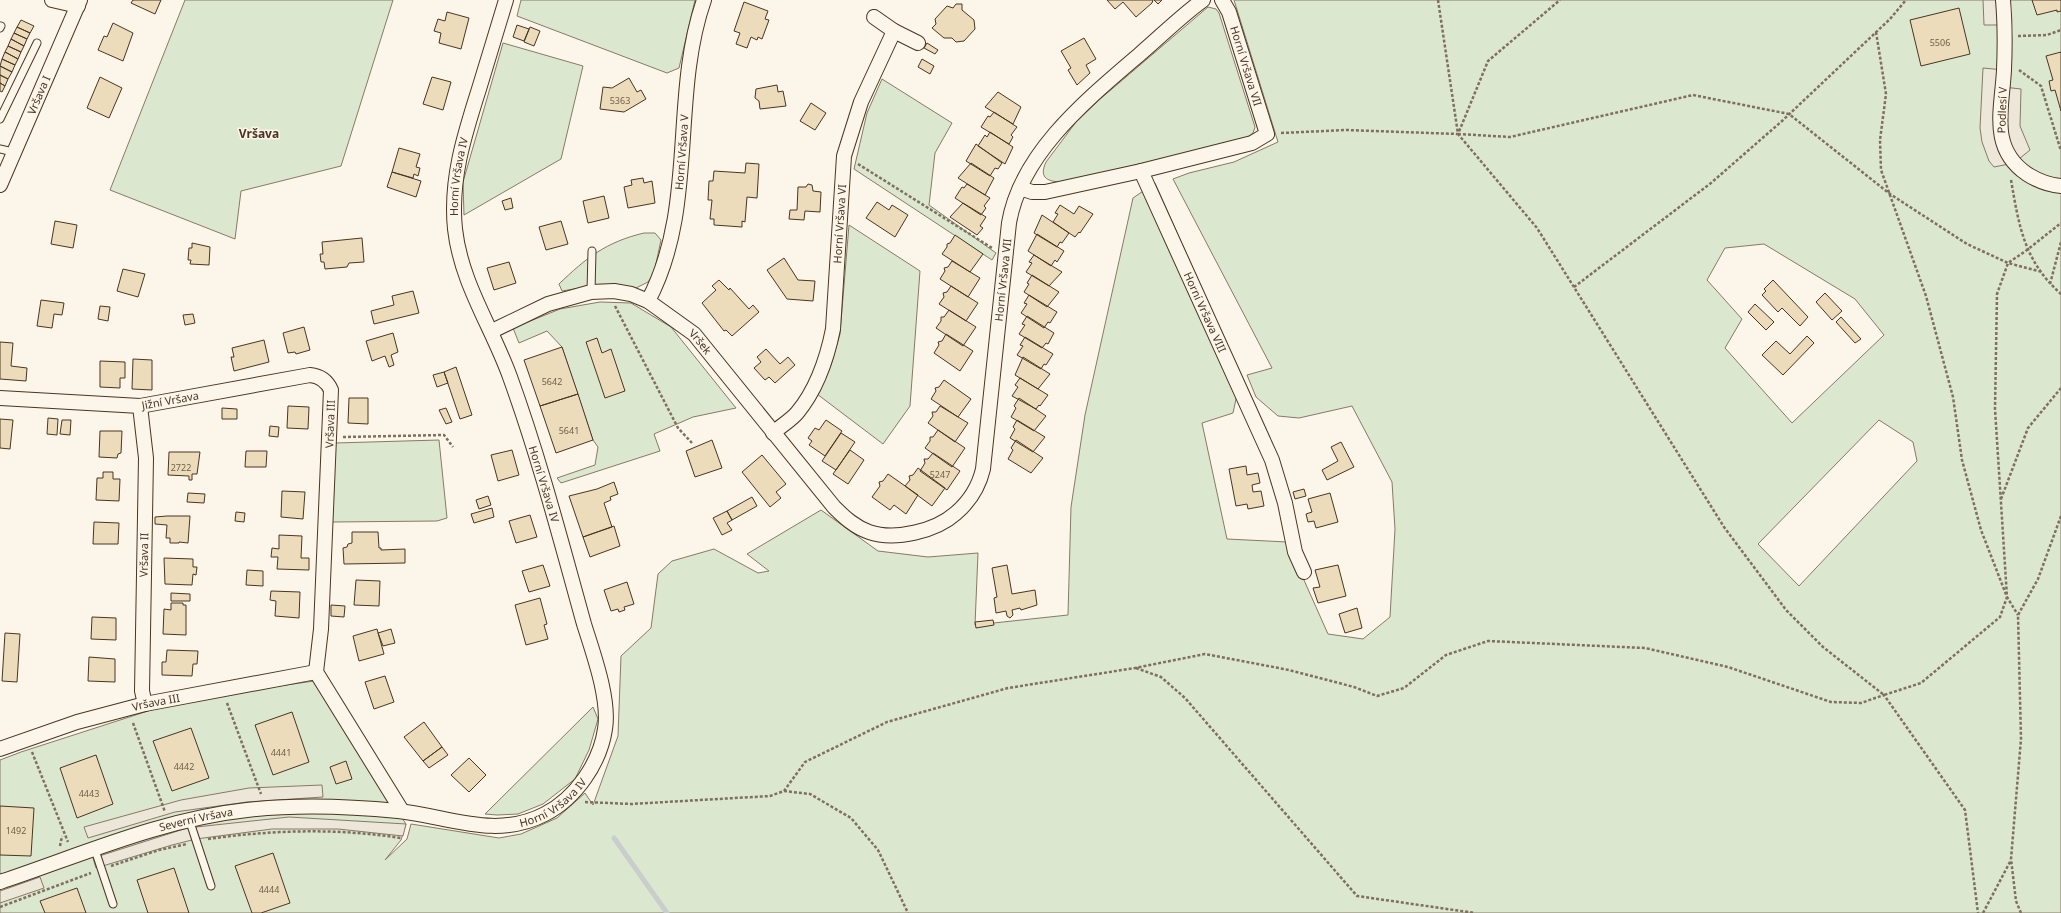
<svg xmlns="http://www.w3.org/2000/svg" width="2061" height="913" viewBox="0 0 2061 913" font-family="'Noto Sans',sans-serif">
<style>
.green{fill:#dce7d0;stroke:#887966;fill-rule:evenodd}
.parking{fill:#ede7d9;stroke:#887966}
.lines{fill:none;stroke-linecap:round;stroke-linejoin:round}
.stream{stroke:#c9cecd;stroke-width:5}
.building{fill:#ecdcbc;stroke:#4a3520}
.service-casing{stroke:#4a3520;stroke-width:9}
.minor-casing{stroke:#4a3520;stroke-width:16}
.path{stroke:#7f6f5c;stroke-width:2.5;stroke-dasharray:3 2;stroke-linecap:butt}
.service{stroke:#fbf6e9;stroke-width:7}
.minor{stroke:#fbf6e9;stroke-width:14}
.labels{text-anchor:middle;stroke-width:3;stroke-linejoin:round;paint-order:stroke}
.number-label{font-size:9px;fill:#725f47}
.street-label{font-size:11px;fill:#4a3520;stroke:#fbf6e9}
.neighbourhood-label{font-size:12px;font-weight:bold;fill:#4a3520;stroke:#fbf6e9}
</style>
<rect width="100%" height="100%" fill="#fbf6e9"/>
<!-- green -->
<path class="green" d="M185 0H393L341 166 241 191 235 239 110 190Z
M521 0H695L679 68 667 73 517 16Z
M1234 0H2061V913H0V760L21 752 182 700 314 681 406 824 401 840 385 860 407 839 411 824 499 838 521 834 557 818 585 793 593 805 618 736 621 656 651 628 658 574 672 561 714 549 758 573 769 571 747 554 821 510 878 551 928 557 978 553 975 625 1068 615 1071 507 1085 415 1133 198 1155 183 1241 376 1233 413 1202 423 1227 539 1287 542 1328 634 1363 639 1390 617 1395 529 1392 482 1352 406 1299 418 1278 416 1256 397 1247 375 1272 368 1173 179 1189 173 1234 162 1278 142ZM1764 244 1855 299 1884 335 1792 423 1725 348 1742 319 1707 280 1725 248ZM1879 420 1913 442 1917 461 1799 586 1758 544Z
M1208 7 1216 9 1219 13 1255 127 1253 133 1245 139 1064 182C1049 182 1038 179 1046 162L1076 122 1099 100Z
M503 43 583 66 561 159 464 215 463 182Z
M882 79 952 123 935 153 929 205 996 253 992 260 854 169 867 113Z
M849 225 920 271 910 406 883 444 817 394 831 365 840 334Z
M644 233H655L661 240 654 273 648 282 636 288 599 285 562 291 559 284C586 258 606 242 644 233Z
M600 302 631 303 671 327 736 408 693 417 654 434 660 451 561 483 557 478 595 465 598 447 593 440 562 347 547 331 519 343 513 328 560 309Z
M439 440 447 518 437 521 332 522 335 443Z
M593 707 598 719 589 750 575 779 543 804 518 814 497 815 485 814Z"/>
<!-- parking -->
<path class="parking" d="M1983 0H2003V25H1984Z
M1983 68 2004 70 2003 87 2021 89 2020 126 2030 150 2014 163 1994 167 1989 161 1982 142 1980 128Z
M322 785 323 797 247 802 175 812 88 838 84 827 181 800 249 788Z
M289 817 406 824 403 836 338 829H272L196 839 172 845 96 868 93 858 187 828Z
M40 877 44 888 0 903V891Z"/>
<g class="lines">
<!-- stream -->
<path class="stream" d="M614 838 667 913"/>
</g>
<!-- building -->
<path class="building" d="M133 0H161L155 14 131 3Z
M1107 0H1153L1152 3 1136 17 1123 2 1115 9Z
M1154 0H1162L1158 4Z
M2032 0H2061V11L2057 12V10L2037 15Z
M744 2 768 11 765 19 769 20 762 39 758 37 757 40 751 37 747 48 736 44 740 33 734 31Z
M956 4H962V10L974 20 975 29 964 41 956 42 952 38H944L932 28 936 24 935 19 947 6 953 8Z
M1959 8 1970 54 1921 66 1910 20Z
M447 12 469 18 461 49 439 43 441 33 434 31 438 19 445 21Z
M21 20 34 26 30 33 17 27Z
M113 23 133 33 123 61 98 50 104 36 107 37Z
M517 25 529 29 524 41 513 37Z
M17 27 30 33 27 39 14 33Z
M530 27 540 31 534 46 524 42Z
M14 33 27 39 24 46 11 39Z
M1084 38 1096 59 1086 65 1090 73 1077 85 1068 70 1071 68 1061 51Z
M11 39 24 46 21 52 8 46Z
M927 43 938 50 935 54 924 48Z
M8 46 21 52 18 59 5 52Z
M5 52 18 59 15 65 2 59Z
M2061 52V111L2055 90 2051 91 2049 81 2053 80 2046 56Z
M2 59 15 65 12 72 0 66Z
M922 59 934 66 930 74 918 67Z
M0 66 12 72 8 79 0 75Z
M0 75 8 79 5 86 0 83Z
M100 77 122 88 109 118 87 108Z
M432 77 451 82 443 110 423 104Z
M629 78 637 92 641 90 646 99 624 112 600 109 603 87 612 88Z
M0 83 5 86 2 92 0 91Z
M777 85 778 92 783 91 786 106 760 109 759 101 755 98 756 89Z
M998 92 1021 107 1013 124 985 107Z
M811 103 826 113 815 130 800 121Z
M994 112 1017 127 1011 135 1013 137 1009 144 981 127 988 116 990 117Z
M990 132 1013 147 1005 164 978 146 985 135 987 137Z
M976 144 1002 163 998 169 995 168 990 176 966 161Z
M399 148 420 154 416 167 420 168 418 176 414 174 413 178 392 172Z
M746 163 759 164 757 198 747 197 745 222 742 221V227L714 225V219H710L712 200H708L709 181H713L714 171 745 173Z
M971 163 994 178 985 195 958 178Z
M392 172 421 181 416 197 387 187Z
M643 178 644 183 652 181 655 203 628 208 624 187 632 185 631 180Z
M808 184 812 185 813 191 821 192 820 212 805 211 804 220 789 219 790 210H797L798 187H806Z
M967 184 990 198 984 206 986 208 981 215 955 198 962 187 964 188Z
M604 196 609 218 588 223 583 201Z
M511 198 513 208 505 210 502 201Z
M877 202 889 210 892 205 908 215 895 237 866 218Z
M963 203 986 217 980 226 983 228 977 235 950 217Z
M1060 205 1074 214 1079 206 1093 214 1080 233 1079 232 1075 237 1053 222 1058 214 1055 213Z
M1042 215 1069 233 1062 243 1060 242 1057 247 1034 233Z
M55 221 77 225 73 248 51 244Z
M561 221 568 244 546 250 539 227Z
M1037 234 1064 251 1057 262 1055 260 1051 266 1028 251Z
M955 235 983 254 970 272 942 254 947 247V244L950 243Z
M362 238 364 262 349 263 347 267 325 269 324 262H321L320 254H323L322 242Z
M192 243 210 247 209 265 190 264 191 260H188L189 248H192Z
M1034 255 1062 272 1049 286 1026 272 1032 263 1029 262Z
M784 258 798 280 815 281 813 301 787 299 767 270Z
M952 261 980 278 968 297 940 279 945 271 944 268 948 267Z
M509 262 516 283 494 290 487 268Z
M123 269 145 274 138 297 117 291Z
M1032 275 1059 292 1047 307 1024 292 1029 284 1027 283Z
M719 280 729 290 730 288 749 309 753 305 759 312 732 336 726 330 724 331 702 303 716 290 712 286Z
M1773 280 1808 317 1800 326 1782 308 1778 312 1762 295 1766 291 1764 289Z
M951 286 978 303 966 321 939 304 944 297 943 293 947 292Z
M413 291 419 313 374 324 371 311 394 305 392 296Z
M1825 293 1842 311 1832 320 1816 302Z
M1029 295 1057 312 1050 323 1048 322 1044 328 1021 313 1027 304 1024 303Z
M41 300 64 303 62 315 54 314 52 328 37 326Z
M1755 304 1774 322 1766 330 1748 312Z
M100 306 110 307 108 321 98 319Z
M949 310 976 327 963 346 936 328 941 321V317H944Z
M193 314 195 323 185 325 183 315Z
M1027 316 1054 333 1048 344 1046 343 1042 348 1019 334 1025 325 1022 324Z
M1841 317 1861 339 1855 343 1836 322Z
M304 327 310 350 296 354 295 352 288 353 283 333Z
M393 333 398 352 391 355 394 365 389 367 385 356 372 361 366 341Z
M946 334 973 351 960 371 934 353 939 345 938 342 942 341Z
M1807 336 1814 343 1783 375 1762 355 1776 341 1790 354Z
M1025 337 1053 354 1046 365 1044 364 1041 369 1017 355 1023 346 1020 345Z
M597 338 602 353 611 349 625 391 605 398 586 342Z
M264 340 269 362 234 371 231 357H234L232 348Z
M0 342 13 343 11 366 27 368 26 381 0 379Z
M562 347 578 394 540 406 524 360Z
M766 349 780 364 788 357 795 365 775 383 769 377 765 380 754 368 761 362 757 357Z
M1023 357 1050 374 1038 389 1015 375Z
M133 359 152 360V390L132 389Z
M100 361 125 362V378H120V388L100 387Z
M456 367 472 415 460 419 444 372Z
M444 372 448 383 437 387 433 375Z
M1020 378 1048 395 1040 406 1039 405 1036 409 1012 396 1018 387 1015 385Z
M944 380 971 399 958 417 931 399 936 391 935 388 939 387Z
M578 394 593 440 556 453 540 406Z
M349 398H368V424L348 423Z
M1019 398 1046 416 1034 431 1011 417 1016 408 1014 406Z
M288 406 309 407 308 429 287 428Z
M940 406 968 423 955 442 928 423 933 416 932 412H936Z
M222 408 237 409V419H222Z
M446 408 452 422 446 424 439 410Z
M48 418 58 419 57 435 47 434Z
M0 419 13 420 10 449 0 448Z
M62 420H71L70 435 60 434Z
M826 420 842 431 825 456 809 445 812 441 808 438 815 428 819 430Z
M1017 420 1045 437 1033 452 1010 438 1015 429 1013 427Z
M270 426 279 427 278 437 269 436Z
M938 430 965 448 952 467 925 448 930 441V437H933Z
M100 431H122L121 453 118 454 117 458 99 457Z
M841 433 855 442 836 470 822 461Z
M712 440 722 468 695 477 686 451Z
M1016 440 1043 458 1031 473 1008 459 1013 450 1011 448Z
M1341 442 1354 467 1327 480 1322 470 1338 461 1331 447Z
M512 450 519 475 498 481 491 455Z
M850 450 864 460 848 484 833 474Z
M246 451H267L266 467H245Z
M169 452H200L197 474H192V480H189V476L168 475Z
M933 453 960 471 947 490 920 471 925 463 924 459H928Z
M762 455 786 484 776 492 781 498 770 507 742 472Z
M1246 466 1247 475 1258 473 1260 483 1252 485 1253 492 1261 491 1264 506 1248 509 1247 504 1236 506 1229 469Z
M918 468 945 488 932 506 905 486 910 480 909 476 913 475Z
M103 472H113V479H120L119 501 96 500 97 478H103Z
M888 474 918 495 906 514 894 505 890 510 872 497 880 486 879 482 883 481Z
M614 482 618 494 610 497 611 500 604 503 612 527 583 537 569 496 597 489Z
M1304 489 1306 496 1295 499 1293 492Z
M282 491 305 492 303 519 281 517Z
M188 493 205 494 204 503 187 502Z
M1330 493 1338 522 1316 528 1314 521 1308 522 1306 514 1312 512 1308 499Z
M488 496 491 505 479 509 476 500Z
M752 497 757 506 732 520 727 511Z
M492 508 494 517 474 523 471 514Z
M727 511 732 520 727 523 732 530 722 535 713 518Z
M236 512 245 513 244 522 235 521Z
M530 515 537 537 516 543 509 521Z
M167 516H190L188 543 179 542V543H170V538H166L167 525 155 524V517Z
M94 522 119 523 118 544H93Z
M614 526 620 546 590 557 583 537Z
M352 532H378L379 548H381V550L405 549V563L344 564 343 548 347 547 348 544 352 543Z
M279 535 302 536 301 558H309V570L277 569 278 557H271L272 548 279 549Z
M164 558 193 559V567H197L196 575 193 574 192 585 165 584Z
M543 565 550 586 529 592 522 571Z
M1007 565 1012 594 1035 590 1037 605 1021 610 1020 608 1012 610 1013 615 1010 618 1007 616 1006 611 996 613 994 598 997 597 992 568Z
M1338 565 1346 596 1318 603 1313 588 1320 587 1315 570Z
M247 570 263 571V586L246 585Z
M356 580 380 581 379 606 354 605Z
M627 582 634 604 624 607 625 610 619 612 618 609 611 611 604 590Z
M271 591 300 592 299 618 275 616 276 601 270 600Z
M171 593 190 594V601H171Z
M540 598 547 624 544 625 548 639 526 645 515 605Z
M171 603H183V605H186V635L163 634 164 609 171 610Z
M331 605 345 606 344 617 331 616Z
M1357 608 1362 628 1345 633 1339 614Z
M92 617 116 618V640L91 639Z
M993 620 994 625 976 628 975 622Z
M377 629 384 654 359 661 353 636Z
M391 629 395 643 383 646 378 633Z
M5 633 20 634 17 682 2 681Z
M167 650 198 651 197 664H193L192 676 162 675V662H166Z
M89 657 115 659V682L88 681Z
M385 676 394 702 374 709 365 682Z
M292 712 309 762 273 775 255 725Z
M424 722 442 747 423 761 404 737Z
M191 728 209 778 172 791 153 741Z
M442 747 448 755 429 768 423 761Z
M96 755 113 804 77 818 60 768Z
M469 758 486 775 469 792 451 775Z
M346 761 352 779 336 784 330 767Z
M0 806 34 808 31 856 0 855Z
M273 853 290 903 261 913H252L235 866Z
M174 868 189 913H148L137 880Z
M77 888 86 913H45L40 901Z"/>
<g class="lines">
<!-- service casing -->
<g class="service-casing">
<path id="service" d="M0 28 1 26
M0 119 37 43
M0 149 13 152
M591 292 592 251
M189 819 211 886
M95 850 113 904"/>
</g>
<!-- minor casing -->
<g class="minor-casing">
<g id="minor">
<path d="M52 0 78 6"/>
<path d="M2003 0C2005 23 2005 47 2004 70 2002 109 1989 148 2027 174 2038 181 2048 185 2061 186"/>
<path d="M874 17 894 31"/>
<path d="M1141 171 1252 143 1267 134 1229 12 1222 0"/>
<path id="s1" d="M0 185 80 0"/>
<path id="s2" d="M1020 188 1032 192H1045L1141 171 1272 460 1285 503 1295 552 1304 572"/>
<path id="s3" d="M648 301C698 207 670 98 704 0"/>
<path id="s4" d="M492 331 548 304 591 292 614 291 631 294 648 301 694 334 834 507C845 518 855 527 869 532 895 541 936 531 956 513 970 501 979 486 983 469L1009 223C1021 152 1089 98 1140 54 1161 36 1181 16 1203 0"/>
<path id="s5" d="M0 398 140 406 310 375C320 376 327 381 331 390L321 629 316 672 402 811"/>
<path d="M140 406 146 458 142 691 145 704"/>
<path id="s6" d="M773 433C781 426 791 420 797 413 817 389 827 359 833 329L844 156 861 102 894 31 918 43"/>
<path id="s7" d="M0 749 77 722 145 704 316 672"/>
<path id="s8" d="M0 882C81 855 162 819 247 810 297 804 348 806 398 811 448 816 495 840 545 814 576 798 600 763 605 729 610 699 593 653 584 624 561 541 539 457 510 377 492 327 461 283 455 229 450 180 464 136 479 89 488 59 497 30 506 0"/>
</g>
</g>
<!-- path -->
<path class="path" d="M1438 0 1458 134 1537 228 1724 527 1786 610 1823 647 1884 695 1921 683 2000 617 2007 597 1995 409 1997 294 2008 263 2027 250 2061 223
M1876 32 1886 94 1880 140 1881 170 1926 296 1953 397 1962 460 1981 530 2007 597 2018 615
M2018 36 2047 35 2061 30
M2019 70 2041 86 2061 151
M1281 133 1346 130 1458 134 1488 61 1560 0
M1458 134 1510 137 1693 95 1789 114 1890 194 1967 244 2008 263 2042 272
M858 164 992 248
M2011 180C2019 226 2024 261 2061 294
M2050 284 2061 242
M1574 287 1711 183 1782 121 1890 19 1906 0
M615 306 678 428 692 443
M343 437 444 435 453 447
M2001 499 2028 428 2061 388
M1136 668 1161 677 1185 698 1357 896 1475 913
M227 703 261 794
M133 723 165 812
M32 752 68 842
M784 791 810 794 851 818 878 850 908 913
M585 802 631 804 770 796 784 791 805 762 887 722 1008 688 1135 668 1205 654 1289 670 1354 687 1377 696 1404 688 1446 655 1488 641 1645 648 1728 667 1831 702 1861 703 1884 695 1965 810 1978 913
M208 839C272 830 336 828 401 838
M60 846 62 836
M111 866 159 850 187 844
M0 907 91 873
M1983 913 2011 860
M2021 913 2016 901 2011 859 2021 739 2018 615 2038 579 2061 516"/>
<!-- service -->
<use href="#service" class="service"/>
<!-- minor -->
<use href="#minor" class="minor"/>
</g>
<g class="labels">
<!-- number labels -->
<g class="number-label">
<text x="1940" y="46">5506</text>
<text x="620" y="104">5363</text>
<text x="552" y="385">5642</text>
<text x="569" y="434">5641</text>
<text x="181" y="471">2722</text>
<text x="940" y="478">5247</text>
<text x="281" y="756">4441</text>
<text x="184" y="770">4442</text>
<text x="89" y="797">4443</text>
<text x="16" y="834">1492</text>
<text x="269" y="893">4444</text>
</g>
<!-- street labels -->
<g class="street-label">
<text transform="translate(1246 66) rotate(73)" y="4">Horní Vršava VII</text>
<text dy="4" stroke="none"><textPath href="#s1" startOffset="98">Vršava I</textPath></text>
<text transform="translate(2002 110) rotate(-88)" y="4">Podlesí V</text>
<text dy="4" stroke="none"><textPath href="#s3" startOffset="154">Horní Vršava V</textPath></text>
<text dy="4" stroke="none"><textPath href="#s8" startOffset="1244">Horní Vršava IV</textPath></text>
<text dy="4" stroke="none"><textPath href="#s6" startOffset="229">Horní Vršava VI</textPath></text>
<text dy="4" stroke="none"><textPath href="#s4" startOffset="823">Horní Vršava VII</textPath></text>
<text dy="4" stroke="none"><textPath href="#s2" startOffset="279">Horní Vršava VIII</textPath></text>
<text dy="4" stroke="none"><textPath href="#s4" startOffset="232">Vršek</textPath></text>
<text dy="4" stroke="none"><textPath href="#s5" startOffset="171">Jižní Vršava</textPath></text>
<text transform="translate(330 424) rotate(-88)" y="4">Vršava III</text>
<text transform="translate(544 484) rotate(73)" y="4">Horní Vršava IV</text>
<text transform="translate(144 555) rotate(-89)" y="4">Vršava II</text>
<text dy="4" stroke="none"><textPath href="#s7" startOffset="163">Vršava III</textPath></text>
<text dy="4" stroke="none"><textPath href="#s8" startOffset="572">Horní Vršava IV</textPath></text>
<text dy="4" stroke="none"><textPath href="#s8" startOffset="206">Severní Vršava</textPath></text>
</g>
<!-- neighbourhood labels -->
<g class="neighbourhood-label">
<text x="259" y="138">Vršava</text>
</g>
</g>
</svg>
